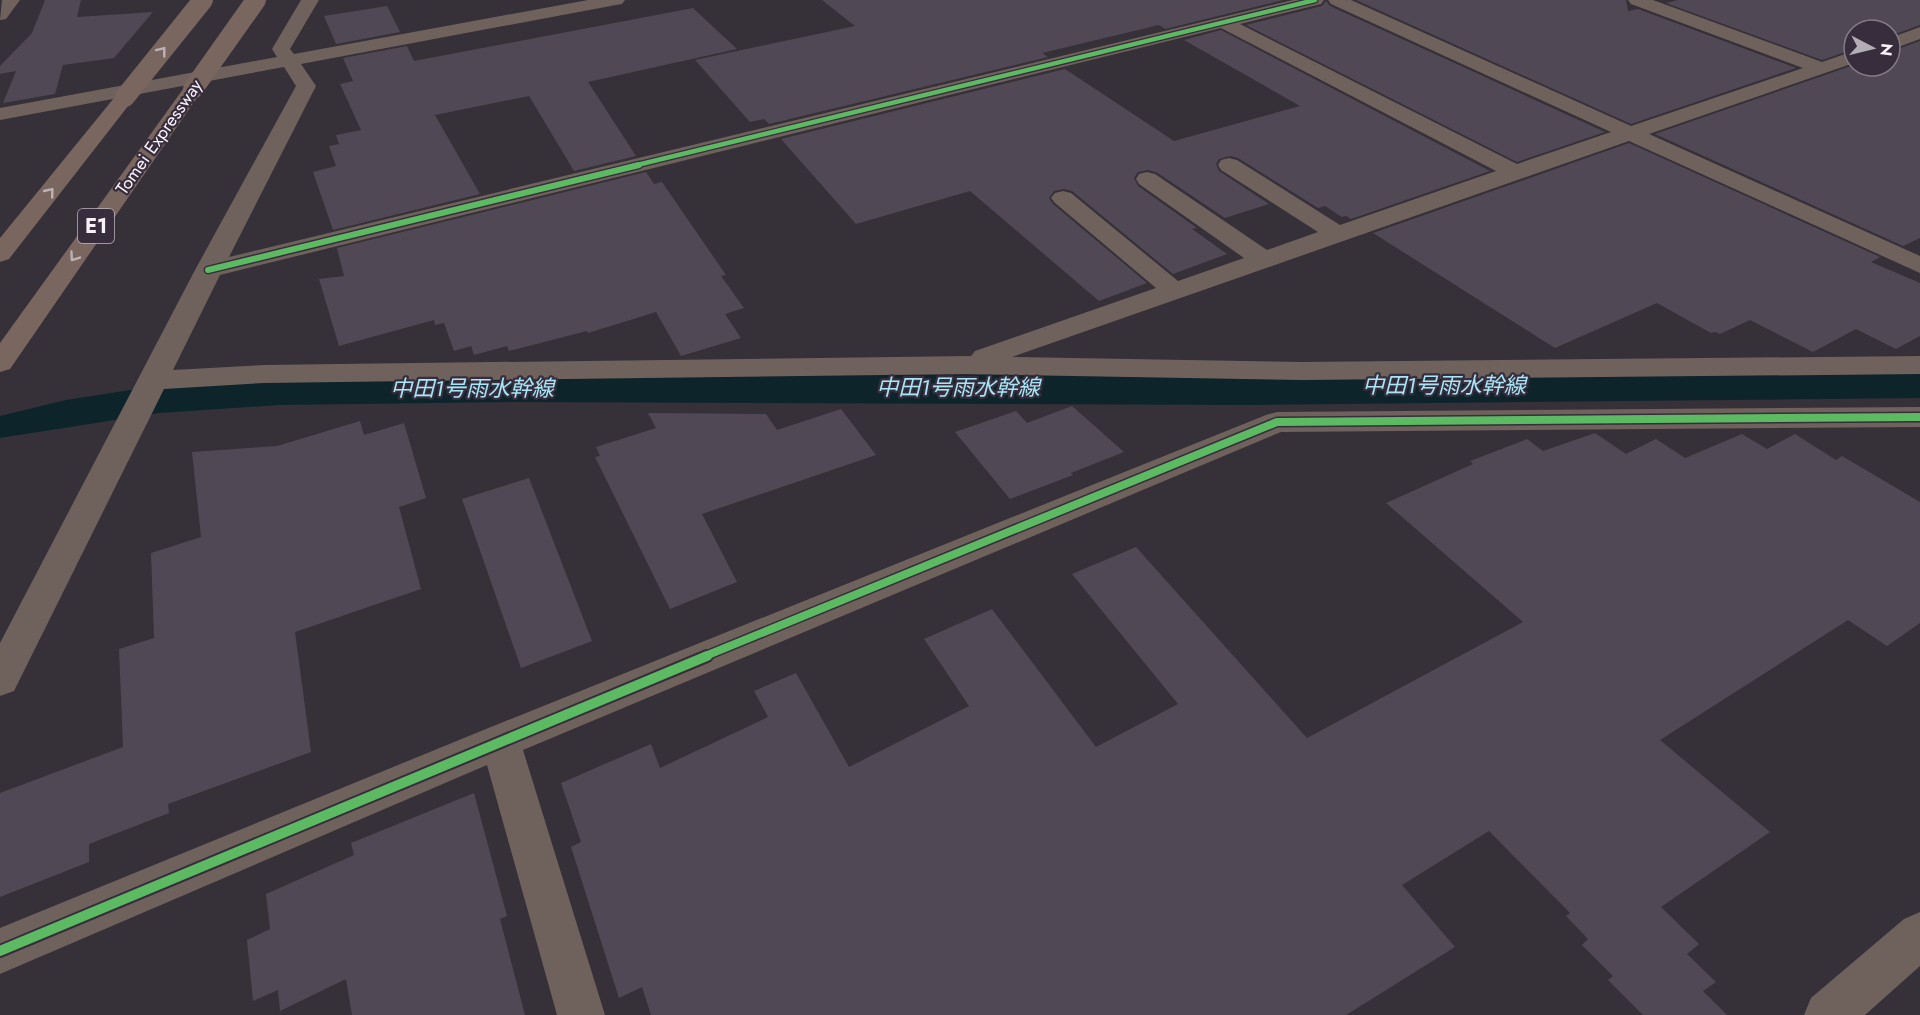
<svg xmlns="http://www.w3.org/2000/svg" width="1920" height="1015" viewBox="0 0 1920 1015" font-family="Jost,'Noto Sans JP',sans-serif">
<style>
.water{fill:#0d242b}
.building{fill:#514855}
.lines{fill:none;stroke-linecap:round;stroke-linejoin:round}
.street{fill:#6f625d;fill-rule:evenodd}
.highway{fill:#78665f;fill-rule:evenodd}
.highway-bridge{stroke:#78665f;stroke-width:20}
.cycleway-far3-casing{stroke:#372d3c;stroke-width:7}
.cycleway-far2-casing{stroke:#372d3c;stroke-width:9}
.cycleway-far1-casing{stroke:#372d3c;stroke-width:11}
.cycleway-casing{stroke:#372d3c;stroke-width:14}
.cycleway-far3{stroke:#5cba63;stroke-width:4.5}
.cycleway-far2{stroke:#5cba63;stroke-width:6}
.cycleway-far1{stroke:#5cba63;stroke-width:8}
.cycleway{stroke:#5cba63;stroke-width:10}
.oneway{stroke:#beb2b4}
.labels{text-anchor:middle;stroke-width:4.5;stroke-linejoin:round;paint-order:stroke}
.far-street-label{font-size:18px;fill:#f7f1fa;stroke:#372d3c}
.shield{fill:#372d3c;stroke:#bdb6c1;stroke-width:1.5}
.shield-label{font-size:20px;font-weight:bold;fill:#f7f1fa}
.water-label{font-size:22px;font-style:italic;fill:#a6e6f7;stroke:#372d3c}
</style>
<rect width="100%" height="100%" fill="#363038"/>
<!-- water -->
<path class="water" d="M1920 373V398L1244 405 513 402 279 405 159 413 0 438V416L66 400 175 383 773 375Z"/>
<!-- building -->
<path class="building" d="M45 0H81L77 17 153 12 114 58 63 65 55 94 3 103 16 71 0 74V66L32 33Z
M822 0H1283L1165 29 1159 25 1042 53 1048 57 769 124 764 119 750 122 695 60 855 26Z
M1356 0H1626L1628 11 1638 9 1796 68 1631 124Z
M1678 0H1920V25L1890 36V30H1854V49L1822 60 1666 3Z
M1326 1 1330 6 1605 132 1517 162 1246 25 1322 6Z
M387 6 400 32 336 44 324 16Z
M693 8 737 49 588 82 636 156 574 171 529 96 435 115 480 194 333 230 313 172 336 166 329 146 339 144 336 135 361 130 340 84 353 81 343 58 407 46 414 61Z
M1221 30 1490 171 1351 219 1346 216 1342 217 1325 206 1318 208 1238 158 1230 156 1219 159 1216 164 1219 171 1269 204 1225 218 1156 172 1148 170 1138 172 1134 178 1138 186 1197 228 1192 229 1227 254 1173 274 1072 191 1064 189 1054 191 1049 198 1053 204 1147 283 1099 301 970 191 856 224 781 139 1065 69 1174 141 1300 106 1184 40Z
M1920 41V238L1903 246 1655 134 1854 65 1890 66V52Z
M1629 143 1880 257 1871 262 1920 283V336L1896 349 1856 329 1813 352 1750 320 1720 334 1715 332 1711 333 1657 303 1555 348 1373 233Z
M646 172 654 184 662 182 726 275 721 276 744 308 725 314 741 338 681 356 656 312 588 333 587 331 509 351 507 346 474 355 471 346 454 351 444 323 435 325 434 320 339 346 319 279 344 276 337 248Z
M1072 406 1124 452 1071 473 1073 475 1010 499 955 432 1016 411 1027 423Z
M841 409 876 455 702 514 737 582 670 609 595 457 600 456 596 447 656 428 648 413 766 414 777 430Z
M360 421 364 435 404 423 426 498 399 507 421 589 295 632 311 752 168 804 169 813 89 844V862L0 897V793L123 747 119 649 154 638 151 553 201 537 192 452 277 446Z
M1595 433 1626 454 1656 439 1685 458 1742 434 1767 449 1795 434 1836 460 1842 456 1920 502V623L1887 646 1848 620 1660 740 1770 832 1661 907 1699 944 1687 954 1716 982 1703 991 1727 1015H1643L1608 980 1613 976 1582 945 1588 939 1566 916 1570 913 1489 831 1402 885 1455 947 1346 1015H651L642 987 619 998 571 847 581 842 561 783 651 744 660 768 768 717 754 691 796 673 849 767 969 706 924 639 992 609 1096 747 1178 704 1072 574 1136 547 1307 738 1523 622 1386 503 1473 464 1470 461 1527 439 1543 451Z
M529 478 592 641 521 668 462 499Z
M474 793 507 916 500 919 525 1015H352L346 979 280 1011 278 990 253 1001 247 940 270 929 266 894 354 855 351 843Z"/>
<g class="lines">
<!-- street -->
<path class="street" d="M2 0H20L6 19 0 20Z
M301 0H319L290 49 294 54 588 0H625L622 4 616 5 301 64 316 86 229 257 1293 0H1324L1321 4 1240 24 1517 164 1611 132 1331 4 1328 0H1351L1631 126 1803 68 1631 4 1628 0H1653L1822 62 1854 51V63L1649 134 1920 256V273L1629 141 1012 357 1303 362 1920 356V374L1303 380 965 374 264 383 164 389 14 691 0 696V643L195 270 296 86 284 67 0 120V108L277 57 272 49ZM1221 28 1496 171 1340 225 1237 160 1229 158 1221 160 1218 165 1221 170 1318 232 1267 250 1155 174 1147 172 1139 174 1136 179 1139 184 1244 258 1178 281 1071 193 1063 191 1055 193 1051 198 1055 203 1156 288 975 351 971 356 264 365 173 370 220 275Z
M1920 27V39L1890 50V38Z
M1920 407V427L1281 432 523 750 605 1015H557L487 765 0 974V928L486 729 1266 415 1277 412Z
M1920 912V966L1865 1015H1804L1811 998 1904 919Z"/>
<!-- highway -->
<path class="highway" d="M193 83 200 85 203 89 10 369 0 372V343L186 85Z
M125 91 132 93 135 97 132 101 9 259 0 262V238L118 93Z"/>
<!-- highway-bridge -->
<path class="highway-bridge" d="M193 89 256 0
M125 97 203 0"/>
<!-- cycleway-far3 casing -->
<g class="cycleway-far3-casing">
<path id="cycleway-far3" d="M633 166 1315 0"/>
</g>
<!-- cycleway-far2 casing -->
<g class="cycleway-far2-casing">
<path id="cycleway-far2" d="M208 270 639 165"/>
</g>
<!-- cycleway-far1 casing -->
<g class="cycleway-far1-casing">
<path id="cycleway-far1" d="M703 657 1277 422 1920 417"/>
</g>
<!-- cycleway casing -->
<g class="cycleway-casing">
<path id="cycleway" d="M0 951 707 656"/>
</g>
<!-- cycleway-far3 -->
<use href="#cycleway-far3" class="cycleway-far3"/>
<!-- cycleway-far2 -->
<use href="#cycleway-far2" class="cycleway-far2"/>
<!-- cycleway-far1 -->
<use href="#cycleway-far1" class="cycleway-far1"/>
<!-- cycleway -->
<use href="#cycleway" class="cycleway"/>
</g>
<!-- one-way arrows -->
<defs><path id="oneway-chevron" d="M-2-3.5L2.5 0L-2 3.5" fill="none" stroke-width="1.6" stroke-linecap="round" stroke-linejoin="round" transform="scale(1.5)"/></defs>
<g class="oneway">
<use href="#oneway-chevron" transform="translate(162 51) rotate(-52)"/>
<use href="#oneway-chevron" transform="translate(50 192) rotate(-51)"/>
<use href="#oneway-chevron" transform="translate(74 257) rotate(125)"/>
</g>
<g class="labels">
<!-- far-street labels -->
<g class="far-street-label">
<text transform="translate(159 137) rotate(-55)" y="6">Tomei Expressway</text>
</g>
<!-- shield labels -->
<rect class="shield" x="78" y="209" width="36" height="34" rx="4.5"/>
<g class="shield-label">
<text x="96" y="233">E1</text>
</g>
<!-- water labels -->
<g class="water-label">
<text x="1444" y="393">中田1号雨水幹線</text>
<text x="958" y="395">中田1号雨水幹線</text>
<text x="472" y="396">中田1号雨水幹線</text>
</g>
</g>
<!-- north arrow -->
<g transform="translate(1872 48) rotate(97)"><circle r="28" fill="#372d3c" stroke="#847b88" stroke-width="1.5"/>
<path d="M0-4.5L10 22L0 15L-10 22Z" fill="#b3adb6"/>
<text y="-9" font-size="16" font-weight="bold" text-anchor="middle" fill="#f7f1fa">N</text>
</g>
</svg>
